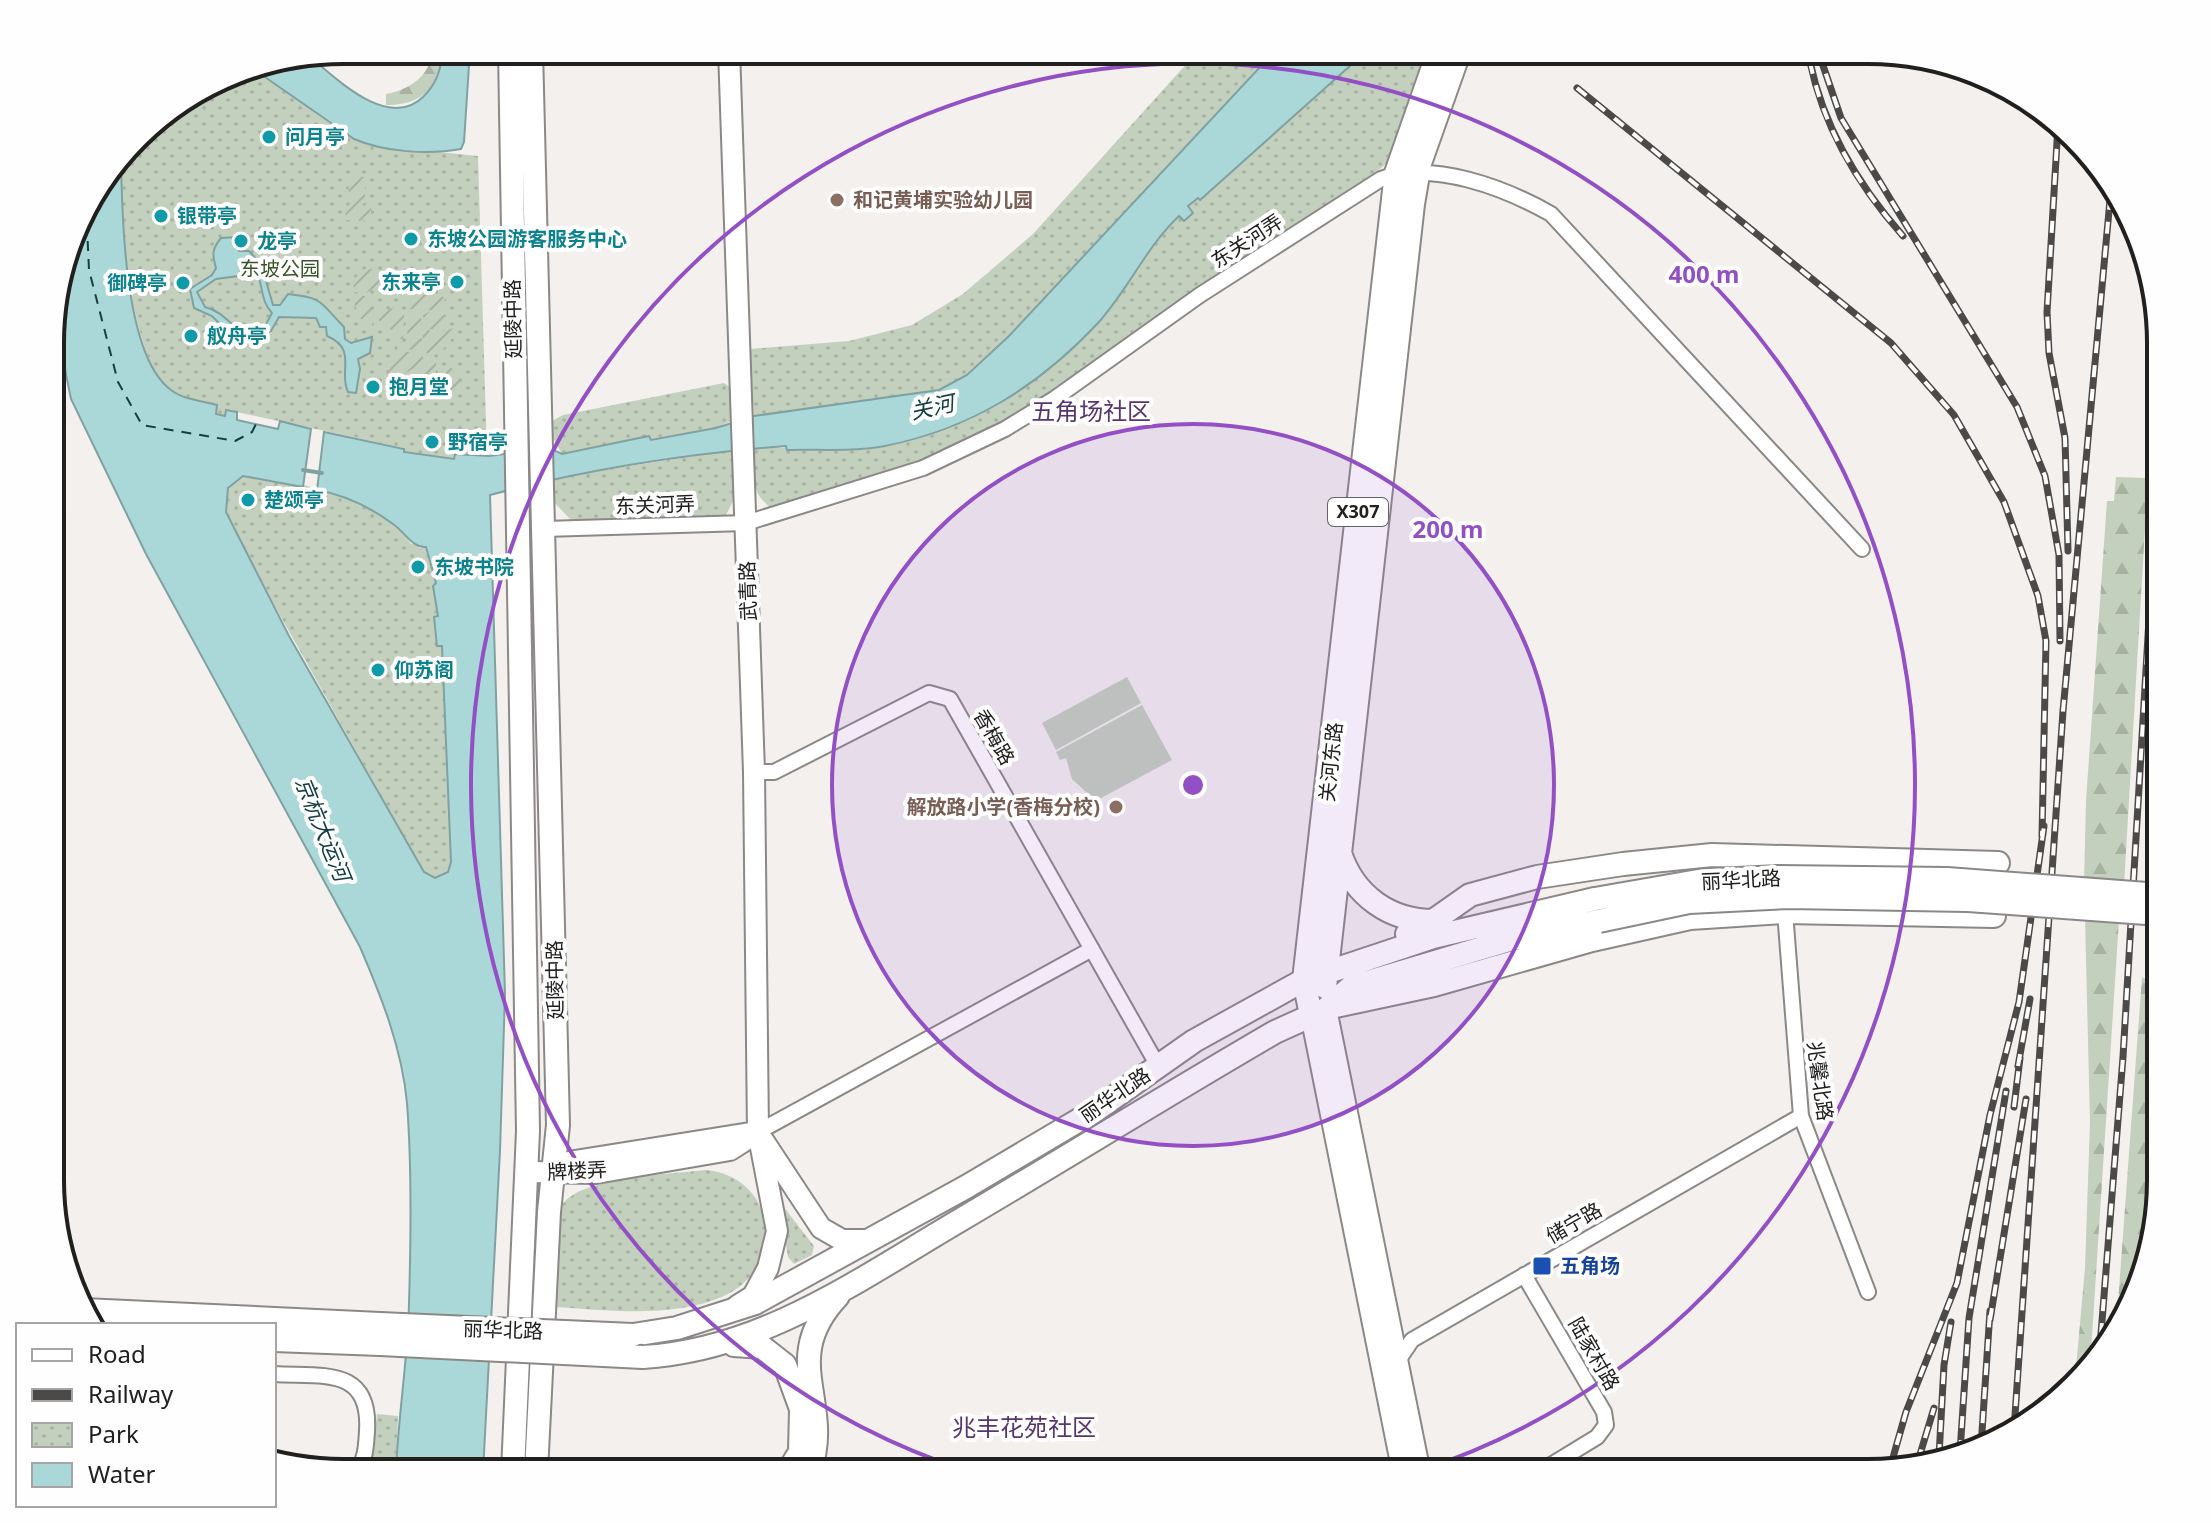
<svg xmlns="http://www.w3.org/2000/svg" width="2211" height="1523" viewBox="0 0 2211 1523" font-family="'Noto Sans','Noto Sans SC',sans-serif">
<style>
.grass{fill:#c3d0bd}
.forest{fill:url(#forest-firs)}
.park{fill:url(#park-dots)}
.garden{fill:url(#garden-furrows)}
.water{fill:#aad8d9;stroke:#81a1a1;stroke-width:2;fill-rule:evenodd}
.lines{fill:none;stroke-linecap:round;stroke-linejoin:round}
.stream{stroke:#81a1a1;stroke-width:4}
.ferry{stroke:#154041;stroke-width:2;stroke-dasharray:10 8;stroke-linecap:butt}
.street-casing{stroke:#8b8887;stroke-width:18}
.secondary-casing{stroke:#8b8887;stroke-width:24}
.primary-casing{stroke:#8b8887;stroke-width:26}
.street{stroke:#fff;stroke-width:14}
.secondary{stroke:#fff;stroke-width:20}
.primary{stroke:#fff;stroke-width:22}
.rail-casing{stroke:#4c4a49;stroke-width:7}
.rail{stroke:#fffefe;stroke-width:4;stroke-dasharray:12;stroke-linecap:butt}
.primary-bridge-casing{stroke:#8b8887;stroke-width:26;stroke-linecap:butt}
.primary-bridge{stroke:#fff;stroke-width:22}
.ring{fill:none;stroke:#9350c5;stroke-width:4}
.culture-dot{fill:#0f9aa8;stroke:#fffefe;stroke-width:3}
.education-dot{fill:#8d6e63;stroke:#fffefe;stroke-width:3}
.transit-dot{fill:#1a4fb4;stroke:#fffefe;stroke-width:3}
.labels{text-anchor:middle;stroke-width:8;stroke-linejoin:round;paint-order:stroke}
.shield{fill:#fffefe;stroke:#646362;stroke-width:2}
.shield-label{font-size:18px;font-weight:bold;fill:#21201f}
.culture-label{font-size:20px;font-weight:bold;fill:#0d838f;stroke:#fffefe;text-anchor:start}
.education-label{font-size:20px;font-weight:bold;fill:#785e54;stroke:#fffefe;text-anchor:start}
.street-label{font-size:20px;fill:#21201f;stroke:#fffefe}
.park-label{font-size:20px;fill:#385528;stroke:#fffefe}
.transit-label{font-size:20px;font-weight:bold;fill:#164399;stroke:#fffefe;text-anchor:start}
.water-label{font-size:22px;font-style:italic;fill:#154041;stroke:#fffefe}
.quarter-label{font-size:24px;fill:#56366f;stroke:#fffefe}
.rim{fill:none;stroke:#21201f;stroke-width:4}
.centre{fill:#9350c5;stroke:#fffefe;stroke-width:4}
.ring-label{font-size:24px;text-anchor:middle;font-weight:bold;fill:#9350c5;stroke:#fffefe;stroke-width:8;stroke-linejoin:round;paint-order:stroke}
</style>
<defs>
<pattern id="forest-firs" width="22" height="20" patternUnits="userSpaceOnUse" patternTransform="scale(2)"><rect width="22" height="20" fill="#c3d0bd"/><path d="M5 1l3.5 6h-7zM16 11l3.5 6h-7z" fill="#a7b2a2"/></pattern>
<pattern id="park-dots" width="8" height="8" patternUnits="userSpaceOnUse" patternTransform="scale(2)"><rect width="8" height="8" fill="#c3d0bd"/><path d="M2 2h.1M6 6h.1" fill="none" stroke="#a7b2a2" stroke-width="1.8" stroke-linecap="round"/></pattern>
<pattern id="garden-furrows" width="10" height="10" patternUnits="userSpaceOnUse" patternTransform="scale(2)"><rect width="10" height="10" fill="#c3d0bd"/><path d="M-1 1l2-2M0 10L10 0M9 11l2-2" fill="none" stroke="#a7b2a2"/></pattern>
</defs>
<rect width="100%" height="100%" fill="#f3f0ee"/>
<!-- grass -->
<path class="grass" d="M1127 677 1141 703 1056 750 1042 723Z
M1142 705 1172 760 1088 805 1083 796 1087 793 1072 779 1066 758 1060 760 1056 752Z"/>
<!-- forest -->
<path class="forest" d="M432 50H442C442 86 421 106 386 105V94C409 90 431 76 432 50Z
M2116 477 2148 478 2124 885 2084 882 2086 801 2107 501H2114Z
M2160 702V887L2148 886Z
M2085 918 2119 920 2090 1367 2075 1379 2085 1268 2090 1122Z
M2142 977 2160 988 2142 1280 2116 1330Z"/>
<!-- park -->
<path class="park" d="M1199 50H1276L1009 336 967 375 939 390 754 416 749 349 849 341 912 325 963 294 1033 234Z
M1361 50H1425L1389 161 1380 169 1001 424 922 461 770 507C749 491 753 473 753 448 794 445 839 455 884 447 970 431 1039 386 1098 323 1128 290 1146 247 1179 216L1183 221 1188 206 1198 198 1201 200 1352 64Z
M252 68 336 128 368 145 478 156 487 456 456 454 455 459 404 452V448L227 410 225 416 216 414 217 406C198 400 176 397 162 382 134 351 112 204 121 162 129 128 219 74 252 68Z
M724 383 732 389 733 420 716 428 562 454 552 436V421L563 415Z
M734 450V499L726 515 571 520 551 499V478Z
M252 475C301 484 383 497 411 544L417 543 419 549 425 547 436 584 433 586 438 616V646H442L451 862 448 872 435 878 424 872 258 576 226 512 228 488 243 476Z
M706 1170C778 1177 786 1268 724 1296 672 1319 608 1310 554 1307 555 1280 551 1232 561 1208 572 1177 675 1174 706 1170Z
M779 1201 814 1246 812 1255 794 1264 788 1257Z
M377 1414 398 1416 396 1472H370Z"/>
<!-- garden -->
<path class="garden" d="M348 177H365V203L360 205 371 207V221L345 220 346 209 350 208Z
M375 269 383 282 381 286 365 293 354 292 353 282 361 270Z
M421 286 445 298 443 311 407 309 410 290Z
M355 295 365 296 367 304 375 312 372 326 360 318 352 298Z
M392 308 404 314 403 339H394L391 330 377 319V313Z
M429 312 443 313 451 327 425 330 423 315Z
M408 313 417 314 422 320 419 350 397 349 399 342H407Z
M454 328 456 334 443 349 433 355 424 352 422 331 436 333Z
M397 352H420L425 361 398 378 387 376Z
M436 357V376L401 379 423 366 429 358Z
M447 368H452L463 388 452 396 440 383Z"/>
<!-- water -->
<path class="water" d="M442 50H470L464 142 461 149C428 155 384 152 354 139L252 68 310 57C336 78 389 132 424 96 437 83 442 67 442 50Z
M1276 50H1361L1352 64 1200 200 1198 198 1188 206 1193 213 1184 221 1179 216C1146 247 1128 290 1098 323 1039 386 971 429 885 446 854 452 819 449 787 450L786 446C685 454 588 469 490 495L505 994 500 1151 483 1472H396C398 1416 408 1359 409 1303 411 1238 412 1168 407 1103 402 1048 381 996 360 947L146 554 71 399 52 305 80 213 121 160C122 215 124 356 171 390 182 399 203 401 217 405L216 414 225 416 226 410 237 412V420L278 429 280 421 311 429 303 487 243 476 228 488 226 512 289 636 424 872 435 878 448 872 451 862 442 646H437L434 617 438 616 433 586 436 583 426 547C412 548 406 533 393 524 370 507 345 495 317 490L324 432 404 449V452L454 459 455 454 489 456 549 448 562 454 649 436 651 440 716 428 754 416 939 390 967 375 1009 336Z
M238 237 239 251H249L261 264 273 305H280L288 294C325 298 319 302 344 327L345 339 351 343 372 337 370 353 358 359 360 369 356 393 348 392C338 371 358 349 327 336L326 327H320L316 318 279 317 271 331 245 341 228 332 212 316 194 308 190 289 212 275 216 268C212 254 212 249 221 238ZM250 263C265 277 258 299 272 313L264 328 250 335C233 331 226 312 205 307L197 292 216 279 238 276 243 264Z"/>
<g class="lines">
<!-- stream -->
<path class="stream" d="M303 470 322 473"/>
<!-- ferry -->
<path class="ferry" d="M86 205 89 270 118 382 142 425 235 441 252 432 256 424"/>
<!-- street casing -->
<g class="street-casing">
<path id="street" d="M544 529 746 523 923 468 1005 429 1054 399 1200 295 1381 179C1433 160 1505 188 1551 214L1862 549
M754 772H774L929 693 950 699 1158 1066
M1785 912 1801 1116 1868 1292
M758 1132 1092 949
M1524 1275 1604 1412 1606 1425 1597 1437 1538 1473
M1395 1365 1412 1340 1801 1116
M274 1374C322 1377 371 1366 367 1431 366 1446 366 1459 356 1472"/>
</g>
<!-- secondary casing -->
<g class="secondary-casing">
<path id="secondary" d="M729 50 754 772 758 1132 777 1231 768 1268 753 1296 737 1306
M1326 1009 1420 1473
M1311 1015 1403 1473
M763 1140 821 1228 842 1240H865
M556 1164 750 1133
M527 1172 596 1173 730 1150 758 1132"/>
</g>
<!-- primary casing -->
<g class="primary-casing">
<path id="primary" d="M510 50 528 1131 513 1472
M531 50 558 1125 549 1212 536 1472
M1340 853C1354 896 1390 921 1434 921
M1407 934 1433 921 1470 895 1537 877 1623 864 1712 855 1998 863
M1325 987 1413 204 1420 163 1460 50
M1331 1007 1434 985 1592 940 1690 918 1785 912 1994 916
M1311 1015 1304 980 1396 173 1439 50
M84 1310 380 1324
M633 1335 677 1328 755 1303 966 1187 1096 1110 1194 1041 1304 980 1433 937 1595 899
M274 1340 380 1344
M734 1345 762 1347 785 1365 801 1409 800 1452 787 1473
M643 1357C763 1350 861 1278 962 1219 1067 1157 1170 1093 1275 1032L1326 1009 1351 987 1509 940 1599 921
M809 1473C835 1402 777 1361 838 1296"/>
</g>
<!-- street -->
<use href="#street" class="street"/>
<!-- secondary -->
<use href="#secondary" class="secondary"/>
<!-- primary -->
<use href="#primary" class="primary"/>
<!-- rail casing -->
<g class="rail-casing">
<path id="rail" d="M1818 51 1841 118 2017 407 2045 476 2059 555 2060 641
M1810 62C1824 129 1858 185 1903 236
M1577 88 1891 343 1954 415 2004 502 2038 596 2046 641 2042 836
M2058 125 2047 312 2049 353 2065 438 2068 551
M2018 1066 2030 999
M2014 1107 2020 1058
M1990 1320 2026 1099
M2099 1359 2123 1057 2160 434
M2014 1430 2063 711 2111 189
M1981 1447 1990 1311
M1960 1452 1969 1318 2006 1091
M1939 1456 1944 1365 1951 1322
M1918 1461 1934 1408
M1890 1468 1906 1412 1957 1283 1990 1115 2019 1002 2044 826"/>
</g>
<!-- rail -->
<use href="#rail" class="rail"/>
<!-- primary-bridge casing -->
<g class="primary-bridge-casing">
<path id="primary-bridge" d="M1595 899 1698 881 1778 877 1947 879 2160 895
M1599 921 1689 902 1788 897 1968 900 2160 914
M380 1324 633 1335
M380 1344 643 1357"/>
</g>
<!-- primary-bridge -->
<use href="#primary-bridge" class="primary-bridge"/>
</g>
<!-- distance rings -->
<circle cx="1193" cy="785" r="361" fill="#9350c5" fill-opacity=".12"/>
<g class="ring">
<circle cx="1193" cy="785" r="361"/>
<path d="M970 1472A722 722 0 1 1 1416 1472"/>
</g>
<!-- markers -->
<g class="culture-dot">
<circle cx="269" cy="137" r="8"/>
<circle cx="161" cy="216" r="8"/>
<circle cx="411" cy="239" r="8"/>
<circle cx="241" cy="241" r="8"/>
<circle cx="457" cy="282" r="8"/>
<circle cx="183" cy="283" r="8"/>
<circle cx="191" cy="336" r="8"/>
<circle cx="373" cy="387" r="8"/>
<circle cx="432" cy="442" r="8"/>
<circle cx="248" cy="500" r="8"/>
<circle cx="418" cy="567" r="8"/>
<circle cx="378" cy="670" r="8"/>
</g>
<g class="education-dot">
<circle cx="837" cy="200" r="8"/>
<circle cx="1116" cy="807" r="8"/>
</g>
<rect class="transit-dot" x="1532" y="1256" width="20" height="20" rx="4"/>
<g class="labels">
<!-- shield labels -->
<rect class="shield" x="1328" y="498" width="60" height="28" rx="6"/>
<g class="shield-label">
<text x="1358" y="518">X307</text>
</g>
<!-- culture labels -->
<g class="culture-label">
<text x="285" y="144">问月亭</text>
<text x="177" y="223">银带亭</text>
<text x="427" y="246">东坡公园游客服务中心</text>
<text x="257" y="248">龙亭</text>
<text x="441" y="289" text-anchor="end">东来亭</text>
<text x="167" y="290" text-anchor="end">御碑亭</text>
<text x="207" y="343">舣舟亭</text>
<text x="389" y="394">抱月堂</text>
<text x="448" y="449">野宿亭</text>
<text x="264" y="507">楚颂亭</text>
<text x="434" y="574">东坡书院</text>
<text x="394" y="677">仰苏阁</text>
</g>
<!-- education labels -->
<g class="education-label">
<text x="853" y="207">和记黄埔实验幼儿园</text>
<text x="1100" y="814" text-anchor="end">解放路小学(香梅分校)</text>
</g>
<!-- street labels -->
<g class="street-label">
<text transform="translate(1247 241) rotate(-33)" y="7">东关河弄</text>
<text transform="translate(513 319) rotate(-91)" y="7">延陵中路</text>
<text transform="translate(655 505) rotate(-2)" y="7">东关河弄</text>
<text transform="translate(748 591) rotate(-92)" y="7">武青路</text>
<text transform="translate(994 737) rotate(60)" y="7">香梅路</text>
<text transform="translate(1331 762) rotate(-84)" y="7">关河东路</text>
<text transform="translate(1741 880) rotate(-3)" y="7">丽华北路</text>
<text transform="translate(555 980) rotate(-91)" y="7">延陵中路</text>
<text transform="translate(1820 1081) rotate(82)" y="7">兆馨北路</text>
<text transform="translate(1115 1095) rotate(-34)" y="7">丽华北路</text>
<text transform="translate(577 1171) rotate(-3)" y="7">牌楼弄</text>
<text transform="translate(1574 1223) rotate(-30)" y="7">储宁路</text>
<text transform="translate(503 1330) rotate(2)" y="7">丽华北路</text>
<text transform="translate(1594 1354) rotate(60)" y="7">陆家村路</text>
</g>
<!-- park labels -->
<g class="park-label">
<text x="280" y="276">东坡公园</text>
</g>
<!-- transit labels -->
<g class="transit-label">
<text x="1560" y="1273">五角场</text>
</g>
<!-- water labels -->
<g class="water-label">
<text transform="translate(932 407) rotate(-12)" y="8">关河</text>
<text transform="translate(323 829) rotate(68)" y="8">京杭大运河</text>
</g>
<!-- quarter labels -->
<g class="quarter-label">
<text x="1091" y="420">五角场社区</text>
<text x="1024" y="1436">兆丰花苑社区</text>
</g>
</g>
<!-- crop -->
<path d="M0 0H2211V1523H0ZM343 64H1868A279 279 0 0 1 2147 343V1180A279 279 0 0 1 1868 1459H343A279 279 0 0 1 64 1180V343A279 279 0 0 1 343 64Z" fill="#fffefe" fill-rule="evenodd"/>
<path class="rim" d="M343 64H1868A279 279 0 0 1 2147 343V1180A279 279 0 0 1 1868 1459H343A279 279 0 0 1 64 1180V343A279 279 0 0 1 343 64Z"/>
<circle cx="1193" cy="785" r="12" class="centre"/>
<g class="ring-label">
<text x="1704" y="283">400 m</text>
<text x="1448" y="538">200 m</text>
</g>
<!-- legend -->
<rect x="16" y="1323" width="260" height="184" fill="#fffefe" stroke="#a6a5a5" stroke-width="2"/>
<rect x="32" y="1349" width="40" height="12" fill="#ffffff" stroke="#a6a5a5" stroke-width="2"/>
<text x="88" y="1363" font-size="24" fill="#21201f">Road</text>
<rect x="32" y="1389" width="40" height="12" fill="#4c4a49" stroke="#a6a5a5" stroke-width="2"/>
<text x="88" y="1403" font-size="24" fill="#21201f">Railway</text>
<rect x="32" y="1423" width="40" height="24" fill="url(#park-dots)" stroke="#a6a5a5" stroke-width="2"/>
<text x="88" y="1443" font-size="24" fill="#21201f">Park</text>
<rect x="32" y="1463" width="40" height="24" fill="#aad8d9" stroke="#a6a5a5" stroke-width="2"/>
<text x="88" y="1483" font-size="24" fill="#21201f">Water</text>
</svg>
